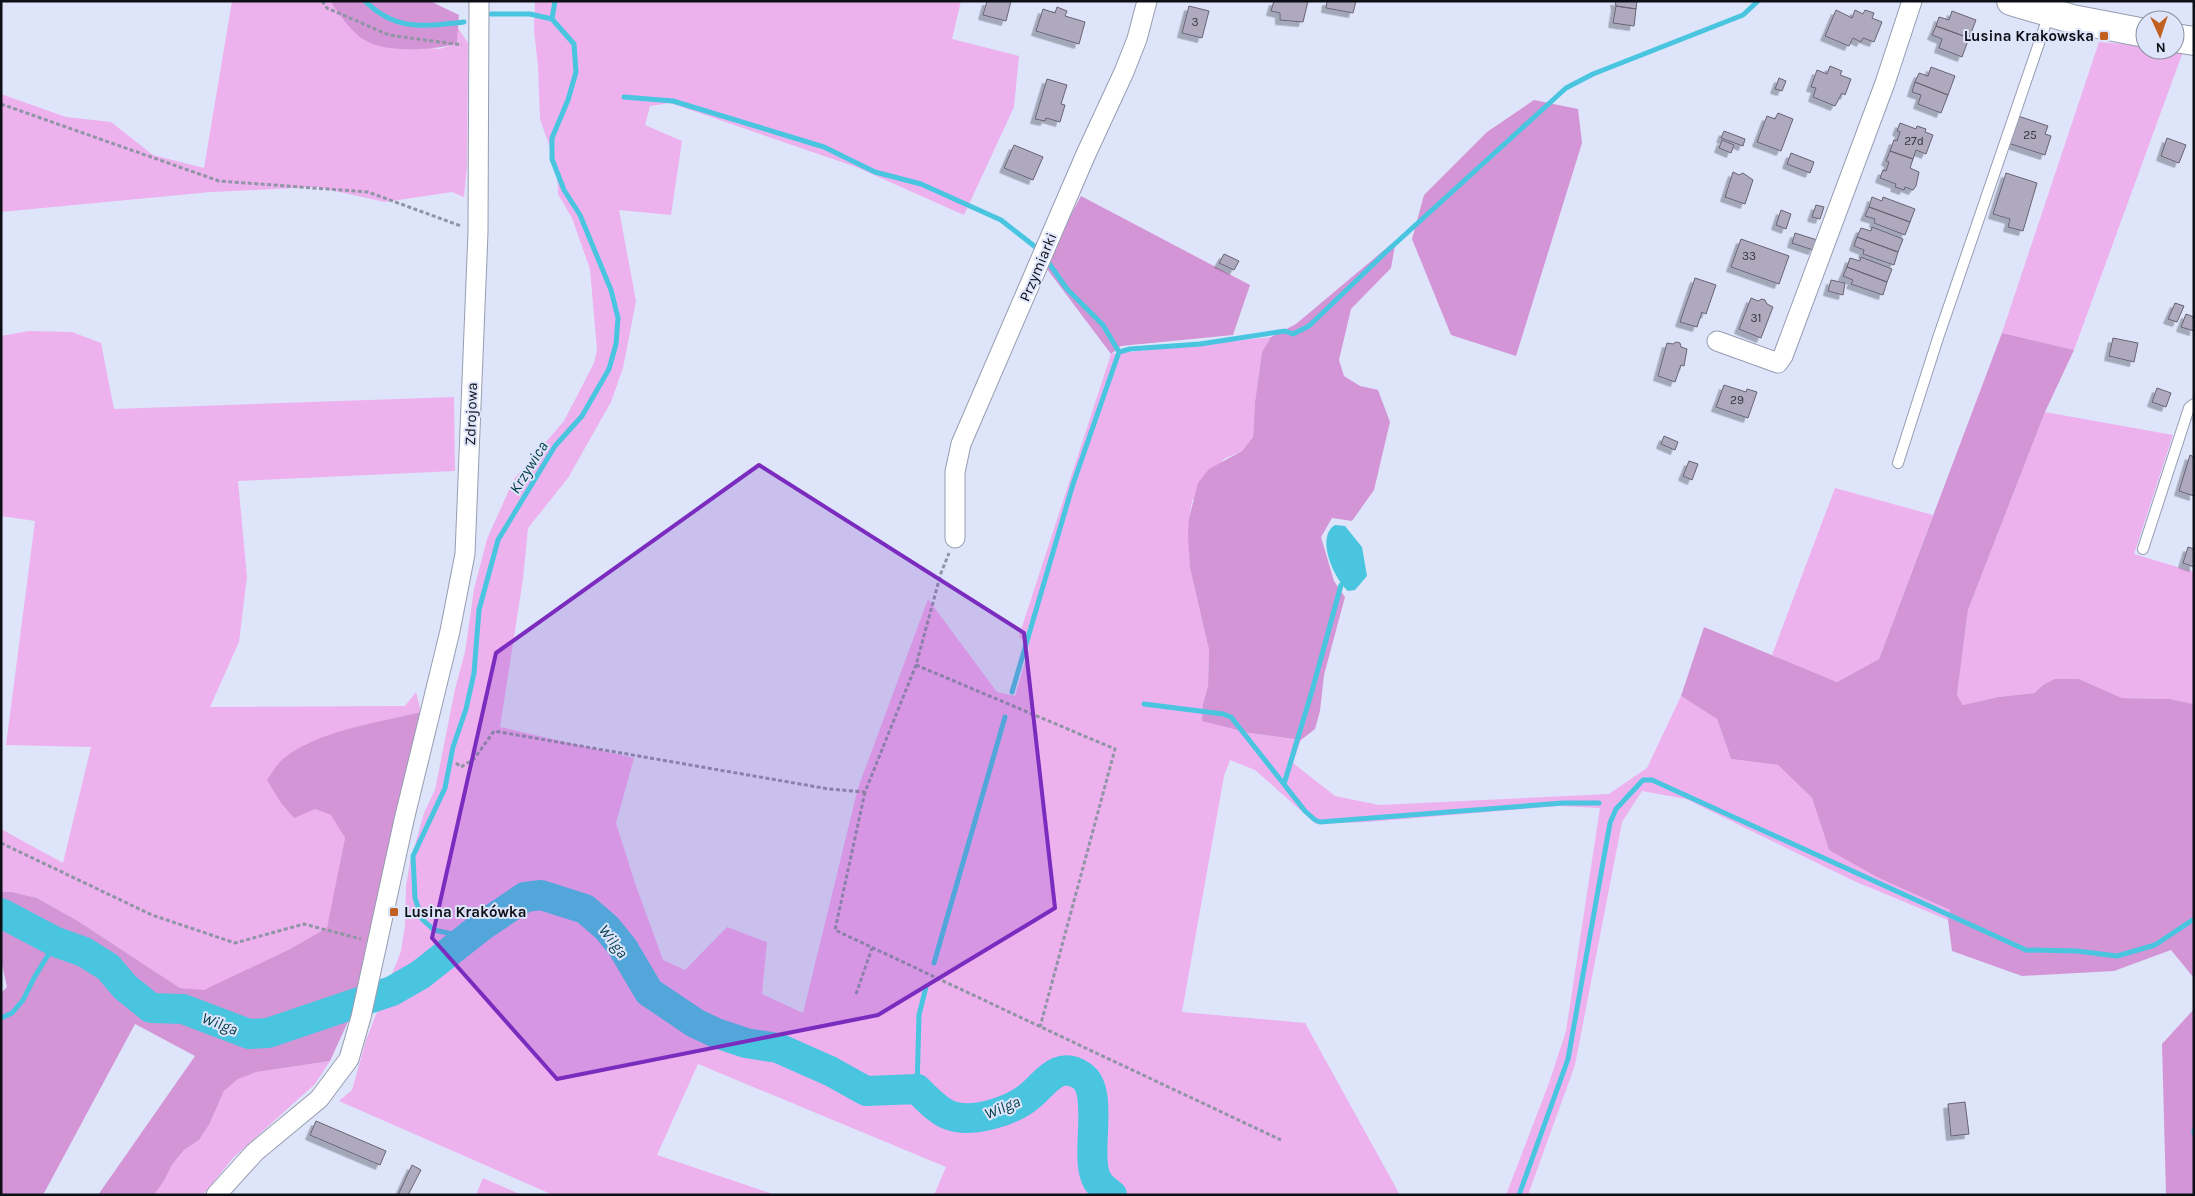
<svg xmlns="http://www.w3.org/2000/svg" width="2195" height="1196" viewBox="0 0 2195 1196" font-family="Karla,sans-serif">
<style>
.green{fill:#edb1ee}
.forest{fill:#d495d6}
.water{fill:#49c5e0}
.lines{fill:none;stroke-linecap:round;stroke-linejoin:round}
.stream{stroke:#49c5e0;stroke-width:5}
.river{stroke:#49c5e0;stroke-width:30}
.building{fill:#afa9be;stroke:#686275;filter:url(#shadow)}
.lane-casing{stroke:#969db1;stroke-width:12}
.street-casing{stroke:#969db1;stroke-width:21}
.secondary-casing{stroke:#969db1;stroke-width:30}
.path{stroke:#8f95a5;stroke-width:3;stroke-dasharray:4 2.5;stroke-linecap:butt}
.lane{stroke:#fff;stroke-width:10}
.street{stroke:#fff;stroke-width:19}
.secondary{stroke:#fff;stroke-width:28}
.marked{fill:#7b2cbf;fill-opacity:0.2;stroke:#7b2cbf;stroke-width:4;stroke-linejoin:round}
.poi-dot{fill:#c16021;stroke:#dee5fb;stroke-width:2}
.labels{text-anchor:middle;stroke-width:4;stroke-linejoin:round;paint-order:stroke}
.number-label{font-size:12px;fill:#35363f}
.poi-label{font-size:15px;font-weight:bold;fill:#0c0f15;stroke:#dee5fb;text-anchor:end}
.street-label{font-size:15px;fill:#0c0f15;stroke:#dee5fb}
.water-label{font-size:16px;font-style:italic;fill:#023d49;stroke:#dee5fb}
</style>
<defs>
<filter id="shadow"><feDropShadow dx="-4.5" dy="4.5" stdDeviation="0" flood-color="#0004"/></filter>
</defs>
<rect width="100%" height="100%" fill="#dee5fb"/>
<!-- green -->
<path class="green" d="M232 1H330L338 13 365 41 439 49 457 44 458 28 468 43 467 167 464 197 452 192 385 202 317 187 211 192 1 212V94L66 117 111 122 153 155 204 168Z
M535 1H961L952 39 1019 56 1014 107 964 215 856 167 670 103 650 106 645 125 682 141 671 215 619 210 636 301 623 368 611 402 568 478 528 528 523 579 500 727 634 758 616 823 635 883 663 960 685 970 727 927 767 942 762 994 803 1013 858 788 928 599 997 692 1015 696 1029 648 1019 636 1111 354 1271 337 1262 352 1255 402 1253 437 1242 451 1224 459 1192 501 1189 518 1190 568 1209 650 1208 686 1203 704 1250 733 1301 740 1293 763 1335 796 1379 805 1609 794 1647 768 1681 696 1717 719 1731 759 1778 765 1812 798 1829 850 1950 910 1948 920 1854 881 1686 799 1642 791 1622 822 1575 1065 1528 1195H1506L1549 1083 1566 1031 1600 808 1559 806 1368 822 1316 824 1255 770 1230 760 1224 776 1182 1012 1305 1023 1400 1195H934L946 1167 698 1064 657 1155 776 1195H553L339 1101 352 1090 366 1040 401 951 405 925 406 886 410 862 424 813 435 790 455 689 465 652 474 589 487 539 514 479 564 421 594 363 597 350 590 269 572 218 558 194 557 168 540 119 538 67 534 30Z
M2099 42 2145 46V50L2184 49 2074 350 2002 333Z
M29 331 72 332 101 343 114 409 454 397 455 471 238 481 247 577 239 642 210 707 405 706 416 692 421 712 356 727 303 745 315 809 332 815 345 838 328 928 290 949 204 991 180 988 78 921 37 898 12 892H1V829L63 863 91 747 6 745 35 521 1 516V336Z
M2045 412 2173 435 2134 554 2194 572V704L2170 699 2122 698 2079 679 2043 685 2034 693 1998 697 1963 705 1957 695 1968 610Z
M1835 488 1933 515 1879 659 1837 682 1772 655Z
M330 1061 315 1084 233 1158 203 1195H154L164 1181 172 1165 184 1150 199 1140 209 1125 224 1091 239 1078 257 1072Z
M483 1178 522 1195H476Z"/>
<!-- forest -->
<path class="forest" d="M330 1H430L459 15 457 44C433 50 388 53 366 41 353 34 338 13 330 1Z
M1534 100 1578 109 1582 143 1516 356 1451 335 1412 239 1424 195 1487 132Z
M1081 196 1250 285 1233 335 1121 346 1111 354 1044 265Z
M1396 240 1391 268 1351 309 1339 360 1344 376 1360 386 1378 390 1390 422 1374 490 1352 521 1332 518 1321 537 1334 581 1345 597 1324 675 1320 711 1315 729 1301 740 1250 733 1202 721 1203 704 1208 686 1209 650 1190 568 1188 535 1189 518 1198 483 1209 469 1242 451 1253 437 1255 402 1262 352 1271 337 1296 324Z
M2002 333 2074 350 2045 412 1968 610 1957 695 1963 705 1998 697 2034 693 2043 685 2055 679H2079L2122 698 2170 699 2194 704V978L2171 950 2114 971 2022 976 1952 951 1948 920 1950 910 1877 877 1829 850 1812 798 1778 765 1731 759 1717 719 1681 696 1704 627 1837 682 1879 659Z
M421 712 357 1002 330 1061 257 1072 238 1079 224 1091 209 1125 199 1140 184 1150 172 1165 164 1181 154 1195H98L195 1056 135 1024 43 1195H1V993L7 987 1 960V892H12L37 898 78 921 180 988 204 990 290 949 327 928 345 838 331 815 315 809 294 818 281 803 267 780C272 773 277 764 283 759 316 731 380 722 421 712Z
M2194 1009V1195H2166L2162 1044Z"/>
<!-- water -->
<path class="water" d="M1335 525 1345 526 1362 547 1367 576 1355 590 1348 591C1334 579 1315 537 1335 525Z"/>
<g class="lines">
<!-- stream -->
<path class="stream" d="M365 1C396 32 425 26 464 22
M491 14H530L552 19
M552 19 555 1
M624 97 673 101 824 147 875 172 921 184 1001 220 1038 249
M1119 352 1130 349 1200 344 1285 331 1293 334 1309 326 1386 252 1566 88 1593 74 1743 15 1758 1
M1012 692 1073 484 1119 352 1103 325 1067 289 1048 262
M1144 704 1223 714 1231 717 1305 811 1315 820 1320 822 1563 803H1599
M1284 784 1312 691 1341 585
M467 940 457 935 434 930 422 919 415 898 413 856 445 788 453 747 466 709 474 673 479 610 498 540 555 446 582 416 609 369 616 344 618 318 611 290 580 215 564 190 552 159V138L568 100 576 72 574 44 552 19
M934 963 1005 717
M1 1018 12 1013 23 1000 34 978 56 942
M917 1089 919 1015 926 987
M2194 1130V1133
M1519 1195 1568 1059 1610 823 1616 809 1643 780H1652L2026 950 2077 951 2117 956 2155 945 2194 919"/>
<!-- river -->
<path class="river" d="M1 913 56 942 84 952 108 967 125 987 151 1008 183 1009 249 1034 268 1033 392 991 420 975 482 926 525 897 541 895 585 909 607 928 623 948 649 992 695 1023 716 1033 746 1043 778 1048 830 1071 866 1091 917 1089C926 1098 937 1110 949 1115 972 1124 1013 1111 1031 1095 1046 1082 1059 1060 1082 1076 1104 1091 1086 1150 1095 1175 1097 1183 1105 1190 1112 1195"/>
</g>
<!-- building -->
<path class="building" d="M987 1H1011L1006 21 983 15Z
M1274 1H1308L1303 22 1280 20V13L1271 11Z
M1327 1H1356L1353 13 1326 8Z
M1615 1H1637L1636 9 1616 6Z
M1189 6 1209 11 1202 38 1182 33Z
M1616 6 1636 9 1634 26 1613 23Z
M1057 7 1067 11 1065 16 1085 22 1079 44 1036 31 1043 9 1055 13Z
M1836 10 1852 18 1855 10 1863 14 1865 10 1874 13 1872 18 1882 22 1874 42 1863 38 1861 42 1853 38 1849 46 1825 36Z
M1952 11 1976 20 1969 38 1936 26 1939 17 1949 20Z
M1936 26 1969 38 1962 57 1939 48 1942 39 1932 35Z
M1830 66 1842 71 1840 75 1851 79 1845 95 1842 93 1835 106 1813 97 1816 88 1811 87 1817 70 1827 74Z
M1931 67 1955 76 1948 95 1915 82 1919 73 1928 76Z
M1779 78 1786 81 1782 91 1775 89Z
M1047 79 1067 85 1061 104 1065 105 1060 122 1046 118 1045 121 1035 119Z
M1915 82 1948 95 1941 113 1918 104 1921 95 1912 92Z
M1778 113 1793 119 1781 151 1757 142 1767 116 1775 119Z
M2018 116 2048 126 2045 134 2051 136 2045 155 2008 143Z
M1900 123 1916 129 1917 126 1926 129 1925 132 1933 135 1926 154 1916 150 1913 159 1890 151 1894 140 1897 141 1900 132 1897 131Z
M1724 131 1745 139 1743 146 1721 138Z
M2167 138 2186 145 2179 163 2161 156Z
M1722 140 1734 145 1731 153 1719 148Z
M1014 145 1043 157 1033 180 1004 168Z
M1890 151 1913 159 1910 168 1919 172 1916 186 1913 190 1905 187 1904 190 1895 187 1896 184 1880 178 1883 170 1886 171 1889 162 1886 161Z
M1791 153 1814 162 1810 173 1787 164Z
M1733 172 1739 175 1743 173 1753 180 1745 204 1725 197Z
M2006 173 2037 183 2023 231 2008 227 2010 219 1993 214Z
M1872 197 1882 201 1883 197 1915 209 1910 222 1869 207Z
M1816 205 1824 207 1820 219 1812 217Z
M1869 207 1910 222 1905 235 1874 223 1875 219 1865 216Z
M1781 210 1791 214 1786 229 1776 225Z
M1872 227 1903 239 1898 252 1857 237 1861 228 1871 231Z
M1795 233 1817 240 1813 250 1792 243Z
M1857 237 1898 252 1894 265 1863 254 1864 250 1854 246Z
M1741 239 1789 256 1779 284 1731 267Z
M1224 254 1239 261 1234 270 1219 263Z
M1861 257 1892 269 1887 282 1847 267 1850 258 1860 261Z
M1847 267 1887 282 1883 295 1851 284 1853 280 1843 276Z
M1695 278 1716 285 1706 314 1702 312 1697 327 1680 322Z
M1831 280 1845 283 1843 295 1828 291Z
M1751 298 1758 301 1762 299 1765 300 1767 304 1773 307 1761 338 1739 329Z
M2175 303 2184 306 2177 322 2168 319Z
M2186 314 2194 317V331L2181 327Z
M2113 338 2138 343 2134 362 2109 356Z
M1676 342 1680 343 1681 347 1687 349 1684 366 1681 365 1675 382 1658 376 1667 343 1673 344Z
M1724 385 1746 392 1747 389 1757 392 1748 418 1716 407Z
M2157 388 2171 393 2166 407 2152 402Z
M1664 436 1678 442 1675 450 1661 444Z
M2190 455 2194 457V496L2179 491Z
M1689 461 1698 464 1692 480 1683 476Z
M2188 547 2194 549V567L2183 563Z
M1965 1102 1969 1134 1951 1136 1948 1104Z
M316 1121 386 1151 380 1165 310 1135Z
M412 1165 421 1170 408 1195H398Z"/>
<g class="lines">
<!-- lane casing -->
<g class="lane-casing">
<path id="lane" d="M1898 463 1938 338 2049 14
M2143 549 2189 408 2194 404"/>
</g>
<!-- street casing -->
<g class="street-casing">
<path id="street" d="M1717 341 1778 363 1783 356 1885 83 1912 1
M955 538V472L961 444 1086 154 1124 72 1137 39 1147 1
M216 1195 255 1152 319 1099 349 1059 361 1017 404 820 450 631 465 554 478 232 479 1"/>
</g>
<!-- secondary casing -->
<g class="secondary-casing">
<path id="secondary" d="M2011 1 2072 19 2145 33
M2175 38 2194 41"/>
</g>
<!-- path -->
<path class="path" d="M322 1 327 8 389 35 462 45
M1 104 219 181 368 192 461 226
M916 665 1115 749 1040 1027
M456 763 461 767 474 759 494 731 829 789 865 792 916 665 941 573 949 553
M865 792 835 930 1281 1140
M1 843 152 915 235 943 304 924 361 939
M856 994 872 948"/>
<!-- lane -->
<use href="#lane" class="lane"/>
<!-- street -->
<use href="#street" class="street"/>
<!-- secondary -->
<use href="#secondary" class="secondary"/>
</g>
<!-- marked area -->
<path class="marked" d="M759 465 1024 633 1055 908 878 1015 557 1079 432 938 496 653Z"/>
<!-- markers -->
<g class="poi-dot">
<rect x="2099" y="31" width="10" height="10" rx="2.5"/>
<rect x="389" y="907" width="10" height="10" rx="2.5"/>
</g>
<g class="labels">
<!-- number labels -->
<g class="number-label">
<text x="1195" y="26">3</text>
<text x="2030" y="139">25</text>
<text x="1914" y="145">27d</text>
<text x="1749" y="260">33</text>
<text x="1756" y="322">31</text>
<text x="1737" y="404">29</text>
</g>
<!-- poi labels -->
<g class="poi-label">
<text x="2094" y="41">Lusina Krakowska</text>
<text x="404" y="917" text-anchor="start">Lusina Krakówka</text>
</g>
<!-- street labels -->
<g class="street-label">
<text transform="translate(1038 267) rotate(-67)" y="5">Przymiarki</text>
<text transform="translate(471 414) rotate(-88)" y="5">Zdrojowa</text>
</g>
<!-- water labels -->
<g class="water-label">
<text transform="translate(528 467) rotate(-58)" y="6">Krzywica</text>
<text transform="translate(614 941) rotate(53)" y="6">Wilga</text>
<text transform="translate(220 1023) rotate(21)" y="6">Wilga</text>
<text transform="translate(1002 1107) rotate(-22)" y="6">Wilga</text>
</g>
</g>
<!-- border -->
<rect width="2195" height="1196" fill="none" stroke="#0c0f15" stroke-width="5"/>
<!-- north arrow -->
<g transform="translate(2160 35) rotate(177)"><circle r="24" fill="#dee5fb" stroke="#8a8f9f"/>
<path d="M0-4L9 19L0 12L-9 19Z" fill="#c16021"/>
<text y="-8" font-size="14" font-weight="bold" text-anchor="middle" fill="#0c0f15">N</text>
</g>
</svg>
